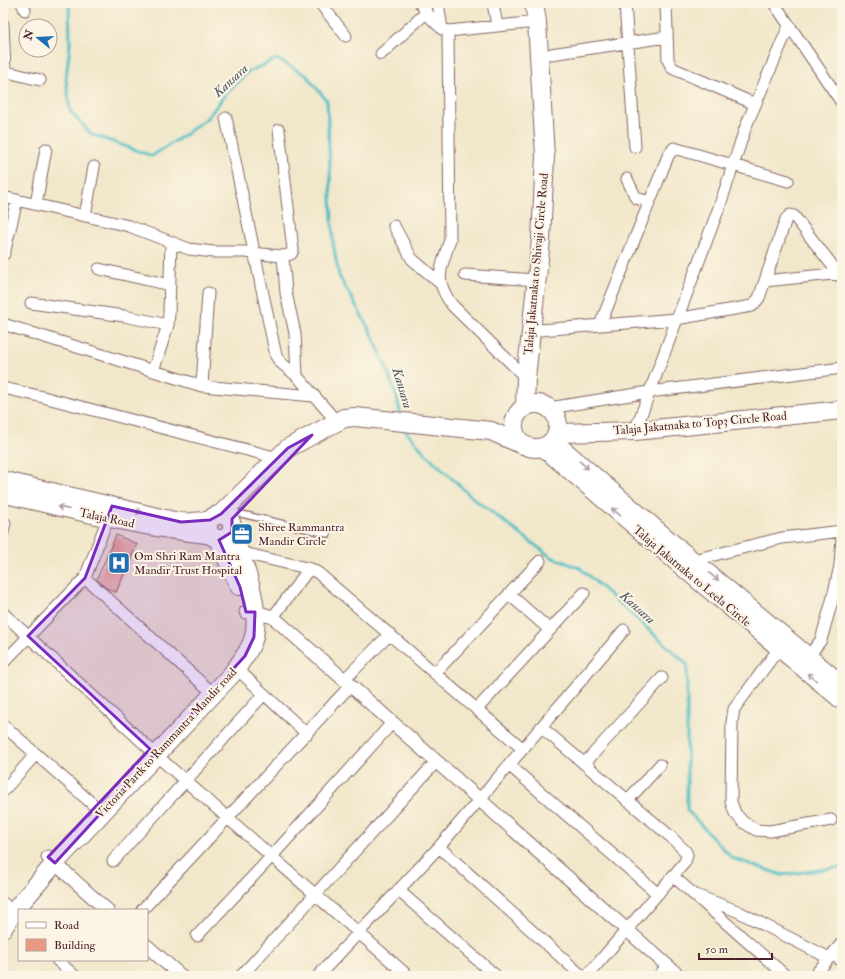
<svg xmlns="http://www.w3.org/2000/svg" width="845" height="979" viewBox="0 0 845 979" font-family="'IM FELL Double Pica',serif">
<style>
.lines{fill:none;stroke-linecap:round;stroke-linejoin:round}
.stream{stroke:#4fbdc5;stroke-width:3}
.building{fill:#ea9a82}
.service-casing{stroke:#846563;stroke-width:8}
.minor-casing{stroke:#846563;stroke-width:13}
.tertiary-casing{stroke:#846563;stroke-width:15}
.secondary-casing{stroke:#846563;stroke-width:17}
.primary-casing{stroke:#846563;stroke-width:19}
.trunk-casing{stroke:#846563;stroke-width:20}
.service{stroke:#fff;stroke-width:5.5}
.minor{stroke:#fff;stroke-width:11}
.tertiary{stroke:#fff;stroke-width:13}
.secondary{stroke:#fff;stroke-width:15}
.primary{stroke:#fff;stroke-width:17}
.trunk{stroke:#fff;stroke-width:18}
.oneway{stroke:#ae9aa0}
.marked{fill:#7b2cbf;fill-opacity:0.2;stroke:#7b2cbf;stroke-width:3;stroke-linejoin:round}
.labels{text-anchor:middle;stroke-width:4;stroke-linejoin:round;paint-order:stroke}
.street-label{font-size:12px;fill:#4a1f2b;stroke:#fcf5e5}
.poi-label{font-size:12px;fill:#4a1f2b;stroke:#fcf5e5;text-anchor:start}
.water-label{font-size:13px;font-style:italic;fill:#4c5661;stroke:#fcf5e5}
</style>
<rect width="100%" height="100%" fill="#fcf5e5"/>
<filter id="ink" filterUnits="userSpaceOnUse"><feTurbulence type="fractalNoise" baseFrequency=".025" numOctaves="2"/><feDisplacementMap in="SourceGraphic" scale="8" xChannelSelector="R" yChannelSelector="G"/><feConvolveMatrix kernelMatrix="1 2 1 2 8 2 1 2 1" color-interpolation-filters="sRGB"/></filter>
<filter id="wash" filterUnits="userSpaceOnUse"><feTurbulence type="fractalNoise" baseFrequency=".012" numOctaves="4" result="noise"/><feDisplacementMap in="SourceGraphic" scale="16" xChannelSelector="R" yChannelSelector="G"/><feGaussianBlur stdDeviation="0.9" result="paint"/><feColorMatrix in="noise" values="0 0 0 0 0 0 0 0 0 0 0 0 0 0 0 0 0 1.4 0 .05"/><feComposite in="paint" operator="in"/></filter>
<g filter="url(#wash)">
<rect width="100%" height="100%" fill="#f1e7ca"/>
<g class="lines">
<!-- stream -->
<path class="stream" d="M69 3 70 44 66 79 70 111 91 134 152 156 183 136 207 118 227 93 248 72 277 59 306 75 327 101 333 243 339 276 372 334 386 367 397 398 401 416
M404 429 425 453 474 499 551 557 580 568 687 664V810L732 858 782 875 842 867"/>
</g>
<g id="blocks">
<!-- building -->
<path class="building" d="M116 535 137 544 116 592 106 588 97 579Z"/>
</g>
</g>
<g filter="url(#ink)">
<use href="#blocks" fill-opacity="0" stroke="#846563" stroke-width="1"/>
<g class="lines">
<!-- service casing -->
<g class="service-casing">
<path id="service" d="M237 513 328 534"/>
</g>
<!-- minor casing -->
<g class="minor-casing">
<path id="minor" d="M22 3 25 10
M320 3 346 36
M420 3C428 14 435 26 448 31L537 22
M438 3 442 29
M493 3 497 26
M625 3 635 147
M666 3 668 60 672 68 755 104
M774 3 842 103
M3 24 5 72
M448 31 450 239C442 269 432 277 452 305L526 378
M381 54 427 12
M551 54 667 37
M3 71 40 80
M226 118 276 356 280 362 297 376
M627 179 636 198 649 202
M3 197 129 226 189 249 213 252H245L271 255 283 256 291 254 293 250 279 130
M36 204 46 149
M85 216 94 167
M394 226 412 259 440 283
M4 254 17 200
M283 256 286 293 295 333 297 376 337 422
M99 269 170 285
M465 275 536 280
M765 281 842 273
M31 303 124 316 168 325
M3 324 202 386 314 396
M600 325 668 156 674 148 788 181
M540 330 676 319 752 306 759 298 786 219 790 215 794 216 842 278
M153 371 168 325 169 314 171 242
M202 386 208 293
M3 388 39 396 278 458
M549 408 649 392 842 368
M635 431 720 205 746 126 789 26
M3 532 5 523
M239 552 311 569 318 573 523 749
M690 561 782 538 842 531
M85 578 110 513
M509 594 550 630
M3 613 150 749
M273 617 309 569
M783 643 734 709 732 722 731 802 735 813 743 822 756 830 770 831 831 820
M809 656 821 640 832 601 840 566 842 537
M3 663 85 578 206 687
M236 668 307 734
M435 673 540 561
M344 680 390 634
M477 709 584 593
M3 725 96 807
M541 727 671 837 686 852 687 855 685 862 587 976
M156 755 408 976
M584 764 662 678
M509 765 658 894
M3 791 36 754
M627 801 660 765
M439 847 582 976
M113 861 264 694
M673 876 786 976
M398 890 496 976
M693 894 737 911 829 958
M3 903 6 906
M142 910 350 686
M197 936 272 856 392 723
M833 954 842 961
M57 960 75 976
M241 976 436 762
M318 976 439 847 624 630
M659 976 667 966
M814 976 842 943"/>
</g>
<!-- tertiary casing -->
<g class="tertiary-casing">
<path id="tertiary" d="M246 612H255L273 617 679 976
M48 857 107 910
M147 946 181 976"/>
</g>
<!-- secondary casing -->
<g class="secondary-casing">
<path id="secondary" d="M554 440 694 560 842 683
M543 449 703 586 842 702"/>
</g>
<!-- primary casing -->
<g class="primary-casing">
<path id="primary" d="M3 480 176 521 186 522 210 520
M3 494C72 510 141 528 211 535"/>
</g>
<!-- trunk casing -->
<g class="trunk-casing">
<path id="trunk" d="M514 426a22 22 0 1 1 44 0a22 22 0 1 1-44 0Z
M525 406 526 378 541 240 545 156 537 22 534 3
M558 433 635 431 842 410
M221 514 288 448 344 418 355 417 491 431 523 445
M208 527a12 12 0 1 1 24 0a12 12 0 1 1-24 0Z
M218 539 239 586
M3 928 15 910 55 863 232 674C240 663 250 651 254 637 261 604 243 562 232 532"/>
</g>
<!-- service -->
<use href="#service" class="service"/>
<!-- minor -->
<use href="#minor" class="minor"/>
<!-- tertiary -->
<use href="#tertiary" class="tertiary"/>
<!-- secondary -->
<use href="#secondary" class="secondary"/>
<!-- primary -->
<use href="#primary" class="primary"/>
<!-- trunk -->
<use href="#trunk" class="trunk"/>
</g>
<!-- one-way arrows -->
<defs><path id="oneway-shaft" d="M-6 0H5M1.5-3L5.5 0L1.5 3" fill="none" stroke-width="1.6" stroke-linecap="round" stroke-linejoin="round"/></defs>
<g class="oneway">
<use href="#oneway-shaft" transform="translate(584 465) rotate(41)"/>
<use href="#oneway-shaft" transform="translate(63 508) rotate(-167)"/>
<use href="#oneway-shaft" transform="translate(136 511) rotate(13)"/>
<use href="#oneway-shaft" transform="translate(616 512) rotate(-139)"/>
<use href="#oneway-shaft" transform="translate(714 577) rotate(40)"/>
<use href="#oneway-shaft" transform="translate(812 677) rotate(-141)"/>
</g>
</g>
<!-- marked area -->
<path class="marked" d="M312 435 232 519V532L219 540 240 587 246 612H255L254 637 245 656 55 863 48 857 150 749 28 636 85 578 112 506 181 522 210 520 221 514 288 448Z"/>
<!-- icons -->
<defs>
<g id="office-square" transform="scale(1.15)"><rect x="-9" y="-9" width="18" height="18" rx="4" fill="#1f6fb2" stroke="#fcf5e5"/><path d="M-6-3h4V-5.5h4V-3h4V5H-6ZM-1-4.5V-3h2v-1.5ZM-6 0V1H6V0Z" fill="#fff"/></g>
<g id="hospital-square" transform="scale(1.15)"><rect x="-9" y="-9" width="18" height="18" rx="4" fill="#1f6fb2" stroke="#fcf5e5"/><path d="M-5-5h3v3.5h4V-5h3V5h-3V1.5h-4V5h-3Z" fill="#fff"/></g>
</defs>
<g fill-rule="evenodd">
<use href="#office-square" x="242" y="534"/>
<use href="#hospital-square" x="119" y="563"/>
</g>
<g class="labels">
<!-- street labels -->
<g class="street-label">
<text transform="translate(536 264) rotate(-85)" y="4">Talaja Jakatnaka to Shivaji Circle Road</text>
<text transform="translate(700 423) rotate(-5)" y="4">Talaja Jakatnaka to Top3 Circle Road</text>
<text transform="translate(107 518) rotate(12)" y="4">Talaja Road</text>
<text transform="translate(692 576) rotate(40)" y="4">Talaja Jakatnaka to Leela Circle</text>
<text transform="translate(166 743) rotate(-47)" y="4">Victoria Partk to Rammantra Mandir road</text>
</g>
<!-- poi labels -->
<g class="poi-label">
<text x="258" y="531">Shree Rammantra<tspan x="258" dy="14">Mandir Circle</tspan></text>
<text x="134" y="560">Om Shri Ram Mantra<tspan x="134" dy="14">Mandir Trust Hospital</tspan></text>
</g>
<!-- water labels -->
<g class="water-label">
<text transform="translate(230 80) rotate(-43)" y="5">Kansara</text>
<text transform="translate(403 388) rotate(73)" y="5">Kansara</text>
<text transform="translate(638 607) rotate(42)" y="5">Kansara</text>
</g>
</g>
<!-- margin -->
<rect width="845" height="979" fill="none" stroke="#fcf5e5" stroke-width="16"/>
<!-- legend -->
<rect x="18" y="909" width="130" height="52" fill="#fcf5e5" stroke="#b59f9b"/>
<rect x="26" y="922" width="20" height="6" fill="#ffffff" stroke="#b59f9b"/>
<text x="54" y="929" font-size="12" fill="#4a1f2b">Road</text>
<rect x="26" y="939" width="20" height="12" fill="#ea9a82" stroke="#b59f9b"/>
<text x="54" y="949" font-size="12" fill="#4a1f2b">Building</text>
<!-- north arrow -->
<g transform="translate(38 38) rotate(288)"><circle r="19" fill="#fcf5e5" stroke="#b59f9b"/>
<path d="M0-3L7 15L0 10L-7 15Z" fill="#1f6fb2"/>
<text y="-6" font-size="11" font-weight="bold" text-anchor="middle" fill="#4a1f2b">N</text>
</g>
<!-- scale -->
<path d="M699 953v6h73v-6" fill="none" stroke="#4a1f2b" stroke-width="2"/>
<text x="705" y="953" font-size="12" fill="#4a1f2b" stroke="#fcf5e5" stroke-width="3" paint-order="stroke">50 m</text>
</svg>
